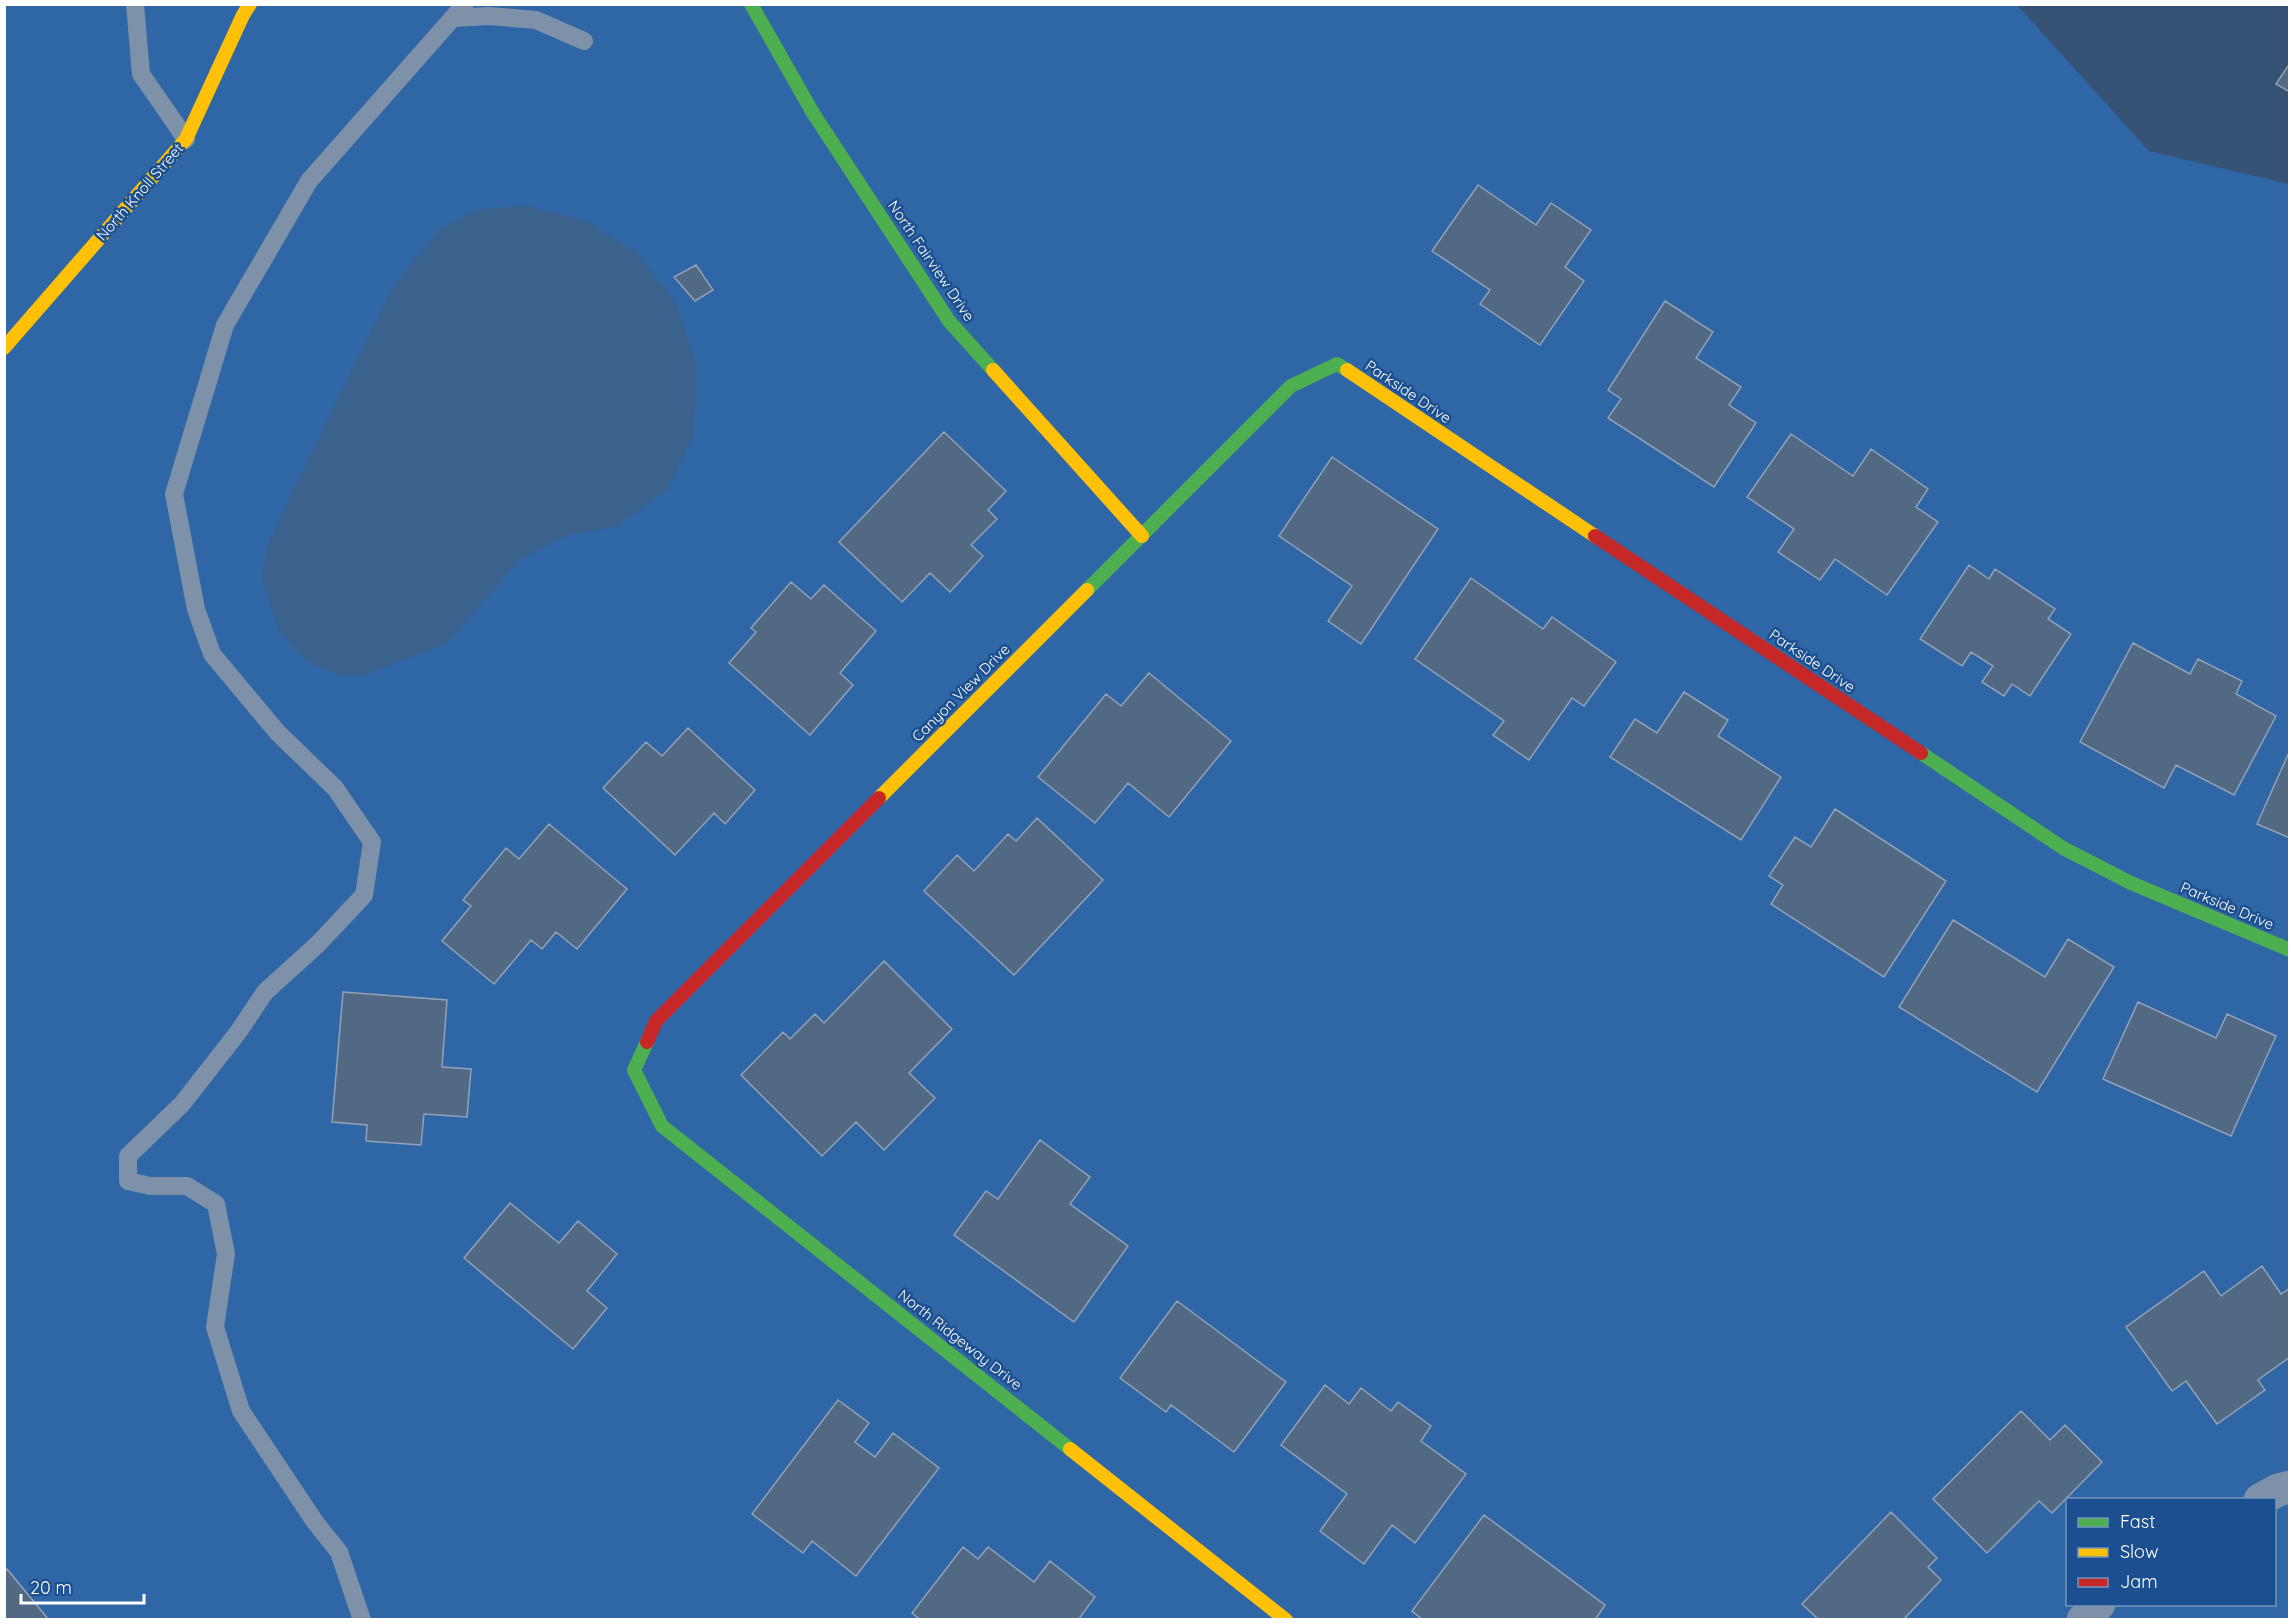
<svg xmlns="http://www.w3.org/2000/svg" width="2294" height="1624" viewBox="0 0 2294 1624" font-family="Quicksand,sans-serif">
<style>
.green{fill:#2f66a5;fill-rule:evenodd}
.water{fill:#3b618d}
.building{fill:#526984;stroke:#92a2b6;stroke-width:1.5}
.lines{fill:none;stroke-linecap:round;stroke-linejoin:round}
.lane{stroke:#7d92a8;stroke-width:18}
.street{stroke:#7d92a8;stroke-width:33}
.fast{stroke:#4caf50;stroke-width:14}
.slow{stroke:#ffc107;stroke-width:14}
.jam{stroke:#c62828;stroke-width:14}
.labels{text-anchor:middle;stroke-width:5;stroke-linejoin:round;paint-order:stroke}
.street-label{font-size:15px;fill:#fff;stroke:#1b4f8f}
</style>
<rect width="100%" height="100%" fill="#365274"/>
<!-- green -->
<path class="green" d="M5 5H2017L2149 151 2289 184V1619L5 1620ZM2068 1500H2274V1604H2068Z"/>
<!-- water -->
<path class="water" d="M526 205 588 222 638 254 676 303 696 364 694 435 668 489 616 527 567 535 520 560 446 644 365 675 341 676 306 661 279 631 262 578 267 548 293 490 393 287 438 231 476 210Z"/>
<!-- building -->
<path class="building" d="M2290 63V92L2276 84Z
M1478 185 1536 225 1551 203 1591 230 1565 267 1584 281 1540 345 1480 304 1490 290 1432 251Z
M696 265 713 290 695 301 674 277Z
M1665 301 1713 332 1696 358 1741 387 1729 405 1756 423 1714 487 1608 418 1621 399 1608 390Z
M944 432 1006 491 988 510 997 519 971 545 983 556 950 592 930 573 902 602 839 542Z
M1791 434 1853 476 1871 449 1928 489 1916 507 1938 522 1887 595 1835 559 1820 580 1778 552 1794 529 1747 497Z
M1332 457 1438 529 1361 644 1328 621 1352 586 1279 536Z
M1969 565 1989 579 1995 569 2055 609 2048 619 2071 634 2030 696 2012 684 2004 696 1982 682 1993 666 1971 652 1962 666 1920 639Z
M1471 578 1543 629 1552 617 1616 662 1584 706 1572 698 1529 760 1493 735 1504 721 1415 659Z
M791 582 811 599 824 585 876 631 840 673 853 685 810 735 729 663 756 632 751 628Z
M2133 643 2190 674 2198 659 2242 681 2236 694 2276 716 2234 795 2176 765 2164 788 2080 742Z
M1149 673 1231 741 1169 817 1128 783 1095 823 1038 777 1106 694 1121 706Z
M1684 692 1728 720 1718 736 1781 777 1741 840 1610 757 1635 719 1657 733Z
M688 728 755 790 725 824 714 813 675 855 603 788 646 742 662 756Z
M2290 750V838L2257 824Z
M1835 809 1946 881 1884 977 1771 904 1783 885 1769 876 1795 837 1811 847Z
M1037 818 1103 880 1014 975 924 891 957 855 974 871 1008 834 1016 841Z
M549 824 627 889 577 949 556 932 542 949 531 940 494 984 442 941 471 906 463 900 506 848 519 859Z
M1953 920 2045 977 2068 939 2114 967 2037 1092 1899 1007Z
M884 961 952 1029 909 1073 935 1098 884 1150 856 1122 822 1156 741 1075 783 1032 790 1039 815 1014 824 1023Z
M343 992 447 1000 442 1067 471 1069 467 1117 424 1114 421 1145 366 1141 367 1125 332 1122Z
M2138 1002 2216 1038 2227 1014 2276 1036 2231 1136 2103 1079Z
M1040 1140 1090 1177 1070 1204 1128 1246 1074 1322 954 1235 986 1191 998 1199Z
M510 1203 559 1243 578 1221 617 1254 587 1291 607 1308 573 1349 464 1258Z
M2262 1266 2281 1294 2290 1288V1357L2258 1380 2265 1390 2217 1424 2186 1381 2172 1391 2126 1327 2204 1271 2221 1296Z
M1177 1301 1286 1382 1234 1452 1171 1405 1166 1412 1120 1378Z
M1325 1385 1349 1404 1361 1388 1391 1411 1398 1402 1431 1426 1421 1441 1466 1474 1415 1543 1392 1525 1364 1564 1320 1531 1347 1494 1281 1445Z
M838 1400 869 1423 855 1442 875 1457 893 1433 939 1468 856 1576 812 1541 803 1553 752 1514Z
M2021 1411 2050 1440 2065 1425 2102 1462 2052 1513 2039 1501 1987 1553 1933 1499Z
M1891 1512 1937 1558 1928 1567 1941 1580 1903 1620H1819L1802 1604Z
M1484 1515 1605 1605 1595 1620H1423L1412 1611Z
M963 1547 978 1559 988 1547 1034 1582 1050 1561 1095 1597 1078 1620H921L912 1613Z
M7 1569 49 1620H4V1572Z"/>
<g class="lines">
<!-- lane -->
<path class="lane" d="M135 4 141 74 186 139
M454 18 489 16 536 20 584 41
M362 1620 339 1552 315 1522 241 1411 215 1327 226 1254 216 1204 187 1186H150L128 1181V1156L182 1104 239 1031 265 992 318 944 364 895 372 842 335 788 278 733 212 654 196 609 174 494 225 325 309 181 465 4"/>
<!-- street -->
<path class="street" d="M2260 1500 2278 1490 2290 1487
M2083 1620 2099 1604"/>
<!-- fast -->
<path class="fast" d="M751 4 813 113 949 321 993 370
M1087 590 1291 386 1337 364 1347 370
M1921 753 2063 848 2131 883 2290 950
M647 1042 634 1070 662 1126 1070 1449"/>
<!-- slow -->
<path class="slow" d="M4 348 186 139 243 15 250 4
M993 370 1142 536
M1347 370 1595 536
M879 798 1087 590
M1070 1449 1286 1620"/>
<!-- jam -->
<path class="jam" d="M1595 536 1921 753
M647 1042 656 1021 879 798"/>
</g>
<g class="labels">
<!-- street labels -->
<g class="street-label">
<text transform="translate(140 192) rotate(-49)" y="5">North Knoll Street</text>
<text transform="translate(931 261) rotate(56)" y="5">North Fairview Drive</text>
<text transform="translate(1408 392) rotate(34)" y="5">Parkside Drive</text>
<text transform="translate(1812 661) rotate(34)" y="5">Parkside Drive</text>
<text transform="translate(961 693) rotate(-45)" y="5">Canyon View Drive</text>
<text transform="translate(2227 906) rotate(23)" y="5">Parkside Drive</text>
<text transform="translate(960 1340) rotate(38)" y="5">North Ridgeway Drive</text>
</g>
</g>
<!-- border -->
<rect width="2294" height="1624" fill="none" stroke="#ffffff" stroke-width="12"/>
<!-- legend -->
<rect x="2066" y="1498" width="210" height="108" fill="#1b4f8f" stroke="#7695bc" stroke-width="1.5"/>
<rect x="2078" y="1518" width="30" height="9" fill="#4caf50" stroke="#7695bc" stroke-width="1.5"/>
<text x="2120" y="1528" font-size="18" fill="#ffffff">Fast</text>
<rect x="2078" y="1548" width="30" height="9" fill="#ffc107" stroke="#7695bc" stroke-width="1.5"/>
<text x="2120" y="1558" font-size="18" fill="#ffffff">Slow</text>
<rect x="2078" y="1578" width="30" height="9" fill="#c62828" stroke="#7695bc" stroke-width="1.5"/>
<text x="2120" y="1588" font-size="18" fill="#ffffff">Jam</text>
<!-- scale -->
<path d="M21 1594v9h123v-9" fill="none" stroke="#ffffff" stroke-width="3"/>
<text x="30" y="1594" font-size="18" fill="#ffffff" stroke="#1b4f8f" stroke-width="4.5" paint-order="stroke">20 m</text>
</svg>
